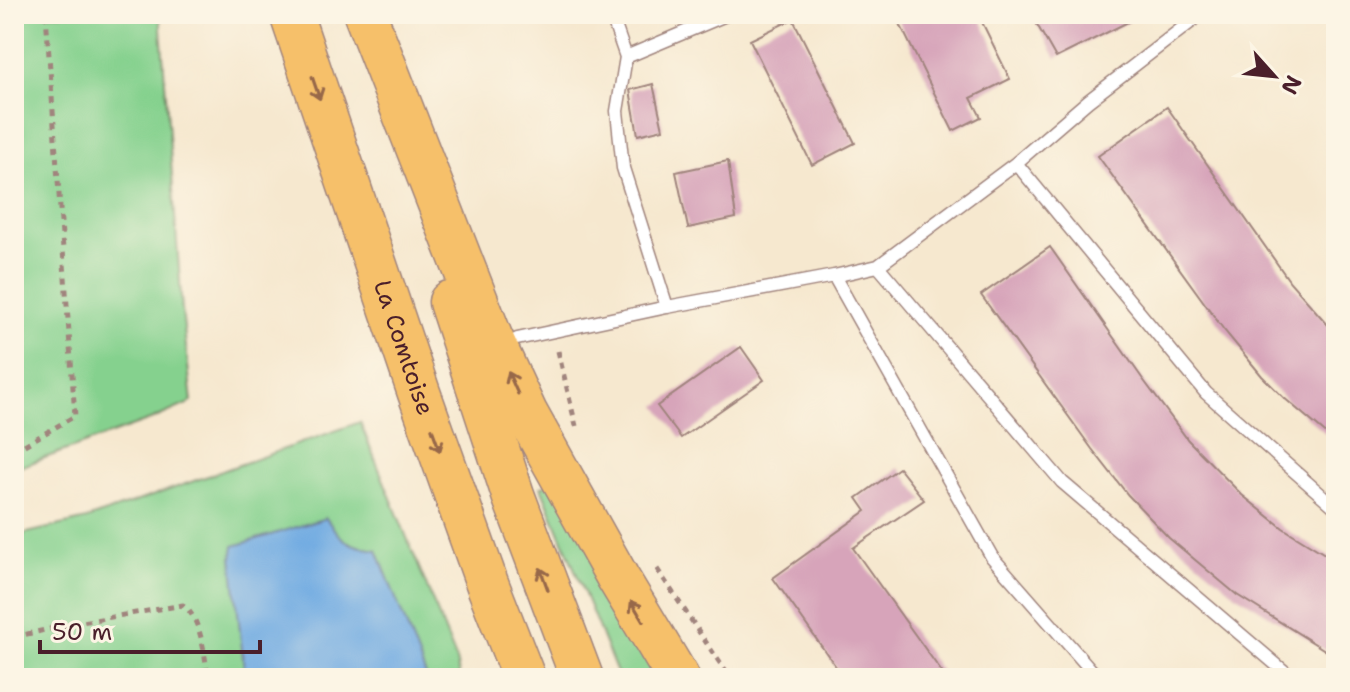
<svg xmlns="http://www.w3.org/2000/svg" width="1350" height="692" viewBox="0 0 1350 692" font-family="'Shantell Sans',sans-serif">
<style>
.green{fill:#85d18e;stroke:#68785c;stroke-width:2}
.water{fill:#72ace2;stroke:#5e6686;stroke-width:2}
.building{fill:#d7a4ba}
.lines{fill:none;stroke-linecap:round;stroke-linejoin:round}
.service-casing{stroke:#a0847d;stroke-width:15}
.motorway-casing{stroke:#a0847d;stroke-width:45}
.path{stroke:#a0847d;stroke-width:5;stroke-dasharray:6 6;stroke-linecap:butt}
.service{stroke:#fff;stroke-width:12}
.motorway{stroke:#f6c06b;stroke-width:42}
.oneway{stroke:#976748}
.labels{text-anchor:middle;stroke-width:8;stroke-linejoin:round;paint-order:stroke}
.street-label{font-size:24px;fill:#4a1f2b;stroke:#fcf5e5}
</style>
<rect width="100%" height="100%" fill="#fcf5e5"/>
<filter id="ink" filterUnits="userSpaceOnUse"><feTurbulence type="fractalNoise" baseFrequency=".0125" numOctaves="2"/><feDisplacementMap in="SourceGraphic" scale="16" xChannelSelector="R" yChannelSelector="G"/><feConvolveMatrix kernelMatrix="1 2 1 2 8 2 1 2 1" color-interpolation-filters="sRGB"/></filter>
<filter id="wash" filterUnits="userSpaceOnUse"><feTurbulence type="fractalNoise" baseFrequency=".006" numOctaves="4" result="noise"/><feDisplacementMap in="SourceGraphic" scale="32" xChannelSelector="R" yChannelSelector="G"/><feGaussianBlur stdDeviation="1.8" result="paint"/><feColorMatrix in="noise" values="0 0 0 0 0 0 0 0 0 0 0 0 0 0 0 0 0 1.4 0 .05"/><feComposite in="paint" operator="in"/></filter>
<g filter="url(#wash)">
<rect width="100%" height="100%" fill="#f6e8cf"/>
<!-- green -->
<path class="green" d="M14 14H160L182 310 192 402 153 419 14 469Z
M360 422 455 656 460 678H14V536L87 519Z
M552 482 665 678H619L541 487Z"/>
<!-- water -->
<path class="water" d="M326 518C341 541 349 546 377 550L427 678H245L232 557 234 546Z"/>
<g id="blocks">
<!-- building -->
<path class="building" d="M895 14H978L1010 79 971 98 981 117 953 131Z
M1031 14H1144L1056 58Z
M793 19 855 143 812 165 750 40Z
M653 84 663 129 638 135 630 90Z
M1167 107 1290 282 1336 334V442L1283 397 1262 376 1224 330 1098 156Z
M728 161 736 218 688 228 676 172Z
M1050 247 1142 378 1188 440 1242 495 1283 528 1336 561V657L1237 595 1169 538 1128 495 1092 449 981 295Z
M741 347 764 380 681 438 657 406Z
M899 468 924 500 853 548 946 678H844L773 578 866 511 857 498Z"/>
</g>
</g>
<g filter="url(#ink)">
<use href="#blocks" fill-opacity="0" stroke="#a0847d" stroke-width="2"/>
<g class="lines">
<!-- service casing -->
<g class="service-casing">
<path id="service" d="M611 14 626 57 728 14
M1327 14 1336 22
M626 57 617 111 623 168 667 307
M1016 163 1206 393 1336 508
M878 266 1062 482 1292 678
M834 276 992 557 1098 678
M517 339 667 307 834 276 878 266 1016 163 1088 101 1201 14"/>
</g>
<!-- motorway casing -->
<g class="motorway-casing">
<g id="motorway">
<path id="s1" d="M291 14 419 393 488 586 524 678"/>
<path d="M365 14 491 337 526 413 618 578 678 678"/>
<path d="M450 302 513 495 582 678"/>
</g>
</g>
<!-- path -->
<path class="path" d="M558 351 576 426
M14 451 75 416 46 14
M657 569 730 678
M14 637 76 623 183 605C201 618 205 656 208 678"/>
<!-- service -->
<use href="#service" class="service"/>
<!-- motorway -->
<use href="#motorway" class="motorway"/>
</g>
<!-- one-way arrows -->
<defs><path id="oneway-shaft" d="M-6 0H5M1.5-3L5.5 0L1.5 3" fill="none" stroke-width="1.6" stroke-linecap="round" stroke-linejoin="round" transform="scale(2)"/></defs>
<g class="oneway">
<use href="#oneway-shaft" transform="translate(316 88) rotate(71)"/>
<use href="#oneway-shaft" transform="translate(513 383) rotate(-114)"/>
<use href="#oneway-shaft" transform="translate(436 440) rotate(70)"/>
<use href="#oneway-shaft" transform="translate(544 579) rotate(-110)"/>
<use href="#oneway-shaft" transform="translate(637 611) rotate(-121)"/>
</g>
</g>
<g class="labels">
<!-- street labels -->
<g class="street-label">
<text dy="8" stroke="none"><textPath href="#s1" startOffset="352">La Comtoise</textPath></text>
</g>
</g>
<!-- margin -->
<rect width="1350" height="692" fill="none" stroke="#fcf5e5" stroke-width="48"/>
<!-- north arrow -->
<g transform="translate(1274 76) rotate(117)" stroke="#fcf5e5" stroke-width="6" paint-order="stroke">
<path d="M0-6L14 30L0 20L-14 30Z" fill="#4a1f2b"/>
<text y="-12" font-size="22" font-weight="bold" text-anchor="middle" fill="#4a1f2b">N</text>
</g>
<!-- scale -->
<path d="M40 640v12h220v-12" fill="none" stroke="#4a1f2b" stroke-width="4"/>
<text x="52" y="640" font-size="24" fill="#4a1f2b" stroke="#fcf5e5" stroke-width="6" paint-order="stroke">50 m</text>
</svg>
